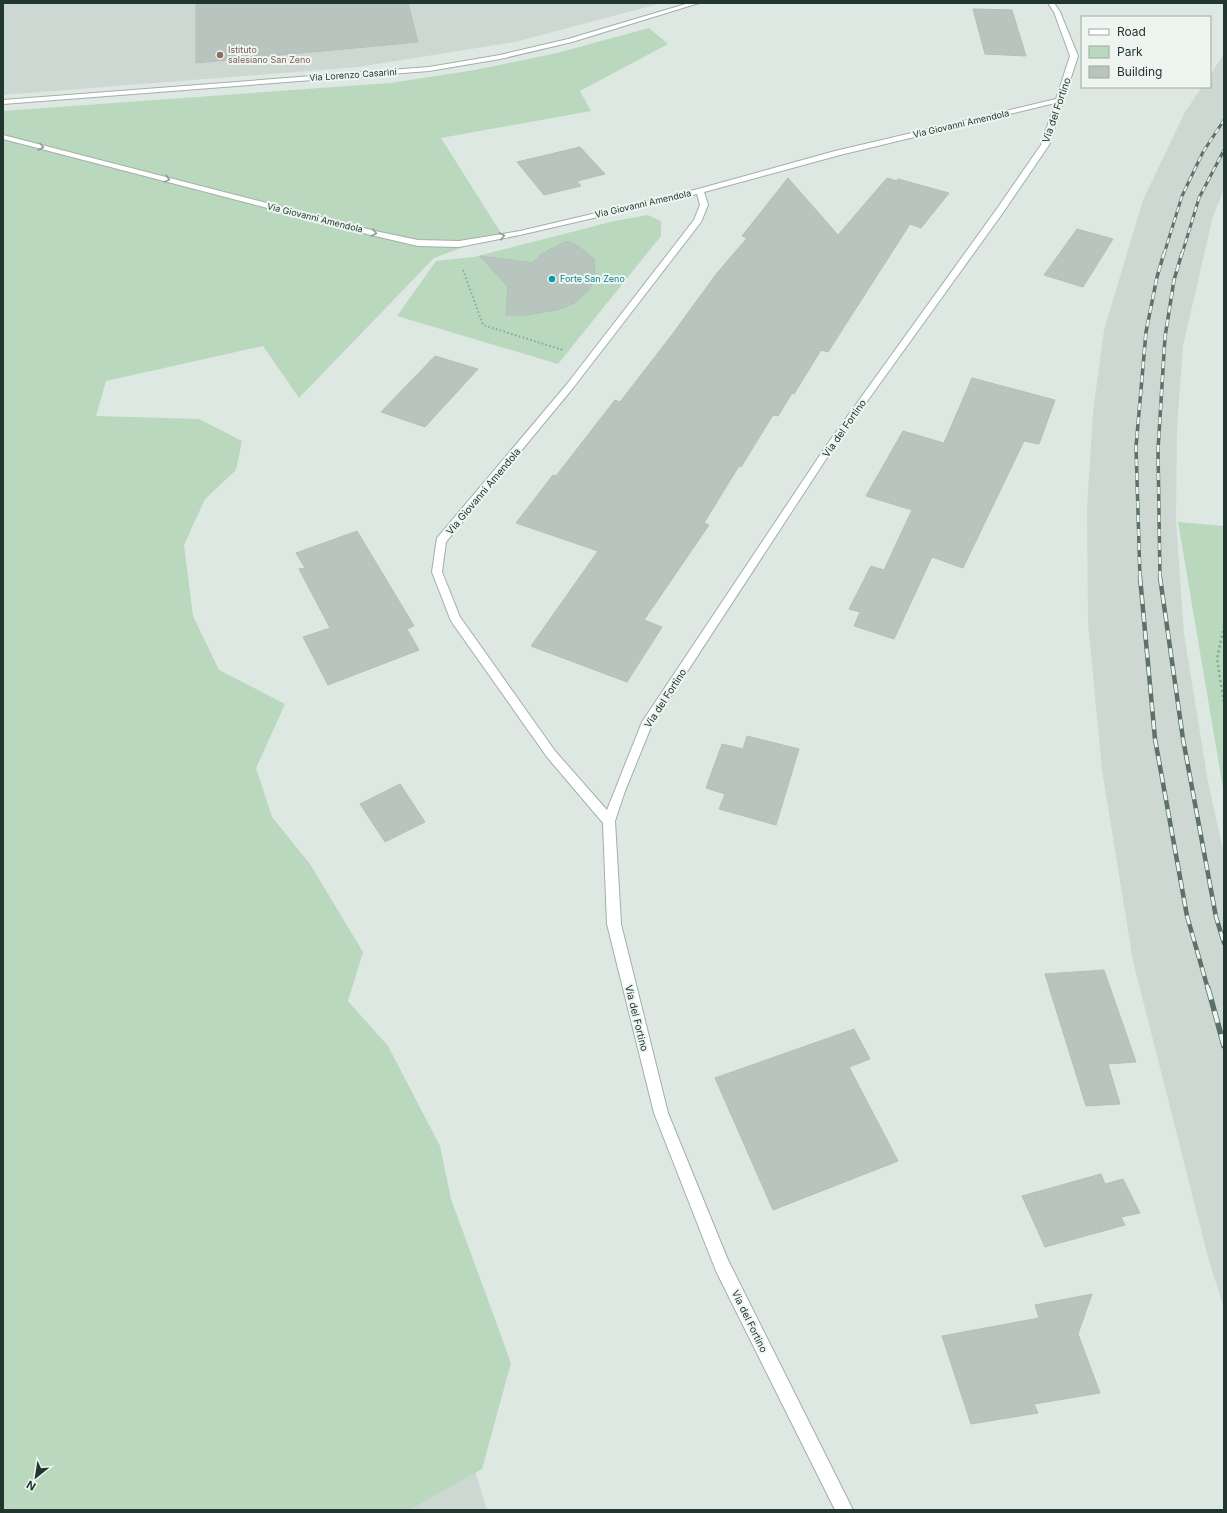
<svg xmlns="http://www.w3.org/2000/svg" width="1227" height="1513" viewBox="0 0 1227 1513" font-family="Inter,sans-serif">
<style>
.built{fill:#cdd8d2}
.green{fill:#b9d8be}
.building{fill:#b7c5be;stroke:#b1c1b9}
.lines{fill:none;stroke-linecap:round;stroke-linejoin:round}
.street-casing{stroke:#a2afa9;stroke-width:2}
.path-far1{stroke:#81a999;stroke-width:2;stroke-dasharray:1.5 2.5;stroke-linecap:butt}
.path{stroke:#81a999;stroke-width:2.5;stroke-dasharray:2 3;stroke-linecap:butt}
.street{fill:#fff;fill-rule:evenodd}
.rail-far3-casing{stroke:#5b726a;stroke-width:3}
.rail-far2-casing{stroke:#5b726a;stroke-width:3.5}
.rail-far1-casing{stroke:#5b726a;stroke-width:4.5}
.rail-casing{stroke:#5b726a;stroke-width:5.5}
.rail-far3{stroke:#eef5f1;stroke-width:2;stroke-dasharray:5.5;stroke-linecap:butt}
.rail-far2{stroke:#eef5f1;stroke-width:2.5;stroke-dasharray:7;stroke-linecap:butt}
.rail-far1{stroke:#eef5f1;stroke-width:3;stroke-dasharray:9;stroke-linecap:butt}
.rail{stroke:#eef5f1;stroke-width:4;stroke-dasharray:12;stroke-linecap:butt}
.oneway{stroke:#909a97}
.education-dot{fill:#8d6e63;stroke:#eef5f1;stroke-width:1.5}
.culture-dot{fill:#0f9aa8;stroke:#eef5f1;stroke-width:1.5}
.labels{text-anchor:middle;stroke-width:4;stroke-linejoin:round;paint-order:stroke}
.far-education-label{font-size:9px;fill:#785e54;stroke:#eef5f1;text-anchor:start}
.far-street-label{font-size:9px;fill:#21362f;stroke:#eef5f1}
.far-culture-label{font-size:9px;fill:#0d838f;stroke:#eef5f1;text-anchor:start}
.street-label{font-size:10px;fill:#21362f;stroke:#eef5f1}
</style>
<rect width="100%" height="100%" fill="#dee8e3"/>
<!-- built -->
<path class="built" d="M3 3H662L515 42 358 67 3 95Z
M1224 54V189L1213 216 1183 346 1177 427 1176 521 1184 634 1208 782 1224 854V1308L1209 1261 1133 961 1102 770 1088 622 1087 508 1093 412 1104 330 1143 200 1185 112 1202 87H1210V75Z
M472 1461 487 1510H386Z"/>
<!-- green -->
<path class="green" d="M649 28 668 44 580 91 591 111 441 138 501 233 434 258 299 398 263 346 106 381 96 416 199 419 242 441 236 470 205 499 184 545 193 616 219 670 285 704 256 768 272 817 310 864 363 952 348 1001 388 1046 440 1146 451 1199 511 1363 482 1469 409 1510H3V111L390 83 475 70 557 53Z
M648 215 661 221V236L558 364 397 316 436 261 474 257 614 221Z
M1178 522 1224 526V794Z"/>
<!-- building -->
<path class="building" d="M196 3H408L418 42 196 63Z
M973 9 1012 10 1026 56 985 54Z
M580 147 605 174 577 181 581 186 544 195 517 162Z
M788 178 838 235 887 178 897 181 898 179 949 193 921 228 910 224 828 352 821 350 794 394 792 393 778 416 773 415 741 467 739 466 704 523 709 525 644 620 662 627 627 682 531 646 598 551 516 523 553 475 556 476 615 400 620 402 671 336 717 273 747 238 742 236Z
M1077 229 1113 239 1083 287 1044 275Z
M567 241 578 246 594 259 595 271 594 281 588 291 574 303 561 309 527 315H506L508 287 480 256 533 263 541 254Z
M435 356 478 369 425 427 381 412Z
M972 378 1055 400 1039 444 1024 441 963 568 932 557 894 639 854 626 860 612 849 609 871 566 884 570 912 510 866 496 903 431 944 443Z
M357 531 414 626 407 629 419 650 328 685 303 637 330 628 299 569 305 568 296 553Z
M747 736 799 749 776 825 719 809 725 794 706 788 722 744 743 749Z
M400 784 425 822 385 842 360 804Z
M1104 970 1136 1062 1108 1064 1120 1104 1086 1106 1045 974Z
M854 1029 870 1059 849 1067 898 1161 773 1210 715 1078Z
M1101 1174 1105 1184 1123 1179 1140 1213 1121 1217 1125 1225 1045 1247 1022 1196Z
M1092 1294 1078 1334 1100 1393 1034 1404 1038 1413 971 1424 942 1336 1039 1318 1035 1305Z"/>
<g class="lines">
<!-- street casing -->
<g class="street-casing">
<path id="street" d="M689 3H699L572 42 500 59 429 71 3 104V100L429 67 500 55 568 39Z
M1048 3H1054L1060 12 1078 56 1049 145 1002 214 832 450 651 727 625 791 615 821 621 924 668 1113 728 1260 853 1510H835L716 1271 654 1113 607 924 603 823 547 757 451 621 432 572 437 538 567 384 694 220 700 205 697 194 520 235 459 247 418 246 371 235 3 139V135L375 231 418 240 459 241 520 231 698 189 835 151 1056 99 1070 56 1054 12ZM1055 103 1041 145 996 210 826 446 642 722 607 810 555 751 460 617 442 572 446 542 573 388 701 222 708 205 704 192 840 155Z"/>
</g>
<!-- path-far1 -->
<path class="path-far1" d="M463 270 483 325 563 350"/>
<!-- path -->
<path class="path" d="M1224 626 1217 659 1224 704"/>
<!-- street -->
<use href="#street" class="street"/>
<!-- rail-far3 casing -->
<g class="rail-far3-casing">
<path id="rail-far3" d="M1164 254 1182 196 1203 152 1224 120
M1182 254 1199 198 1224 150"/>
</g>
<!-- rail-far2 casing -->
<g class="rail-far2-casing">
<path id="rail-far2" d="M1140 578 1136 447 1146 332 1157 277 1164 253
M1160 578 1158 450 1165 337 1174 280 1182 253"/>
</g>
<!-- rail-far1 casing -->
<g class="rail-far1-casing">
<path id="rail-far1" d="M1140 577 1155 739 1187 916 1208 989
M1160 577 1183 739 1216 917 1224 943"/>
</g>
<!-- rail casing -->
<g class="rail-casing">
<path id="rail" d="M1208 988 1224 1046"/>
</g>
<!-- rail-far3 -->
<use href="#rail-far3" class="rail-far3"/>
<!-- rail-far2 -->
<use href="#rail-far2" class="rail-far2"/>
<!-- rail-far1 -->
<use href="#rail-far1" class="rail-far1"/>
<!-- rail -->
<use href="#rail" class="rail"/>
</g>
<!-- one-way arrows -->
<defs><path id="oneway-chevron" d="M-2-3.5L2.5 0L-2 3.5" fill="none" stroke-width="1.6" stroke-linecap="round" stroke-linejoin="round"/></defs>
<g class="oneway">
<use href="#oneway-chevron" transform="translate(41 147) rotate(14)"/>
<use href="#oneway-chevron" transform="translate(167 179) rotate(15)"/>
<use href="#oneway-chevron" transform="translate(374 233) rotate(13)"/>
<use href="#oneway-chevron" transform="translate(502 236) rotate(-11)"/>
</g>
<!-- markers -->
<circle class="education-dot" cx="220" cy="55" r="4"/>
<circle class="culture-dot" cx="552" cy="279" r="4"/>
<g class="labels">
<!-- far-education labels -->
<g class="far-education-label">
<text x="228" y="53">Istituto<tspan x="228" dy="10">salesiano San Zeno</tspan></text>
</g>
<!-- far-street labels -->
<g class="far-street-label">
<text transform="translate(353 75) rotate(-4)" y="3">Via Lorenzo Casarini</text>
<text transform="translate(961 124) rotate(-13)" y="3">Via Giovanni Amendola</text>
<text transform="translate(643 204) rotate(-13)" y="3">Via Giovanni Amendola</text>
<text transform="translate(315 218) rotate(14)" y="3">Via Giovanni Amendola</text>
</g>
<!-- far-culture labels -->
<g class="far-culture-label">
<text x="560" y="282">Forte San Zeno</text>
</g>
<!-- street labels -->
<g class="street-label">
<text transform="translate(1056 110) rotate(-71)" y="4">Via del Fortino</text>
<text transform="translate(844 428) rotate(-55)" y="4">Via del Fortino</text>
<text transform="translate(483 491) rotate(-50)" y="4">Via Giovanni Amendola</text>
<text transform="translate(665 698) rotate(-57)" y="4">Via del Fortino</text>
<text transform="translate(637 1018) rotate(76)" y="4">Via del Fortino</text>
<text transform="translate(750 1321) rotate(64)" y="4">Via del Fortino</text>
</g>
</g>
<!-- border -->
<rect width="1227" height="1513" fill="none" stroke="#21362f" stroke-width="8"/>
<!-- legend -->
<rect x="1081" y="16" width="130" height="72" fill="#eef5f1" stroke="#9ca9a3"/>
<rect x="1089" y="29" width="20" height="6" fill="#ffffff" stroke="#9ca9a3"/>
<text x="1117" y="36" font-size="12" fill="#21362f">Road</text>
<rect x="1089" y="46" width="20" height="12" fill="#b9d8be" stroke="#9ca9a3"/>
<text x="1117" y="56" font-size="12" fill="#21362f">Park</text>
<rect x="1089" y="66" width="20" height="12" fill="#b7c5be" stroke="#9ca9a3"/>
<text x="1117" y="76" font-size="12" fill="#21362f">Building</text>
<!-- north arrow -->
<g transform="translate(36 1477) rotate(210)" stroke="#eef5f1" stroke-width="3" paint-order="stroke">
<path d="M0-3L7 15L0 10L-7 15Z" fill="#21362f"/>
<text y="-6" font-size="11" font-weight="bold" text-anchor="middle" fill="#21362f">N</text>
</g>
</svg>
